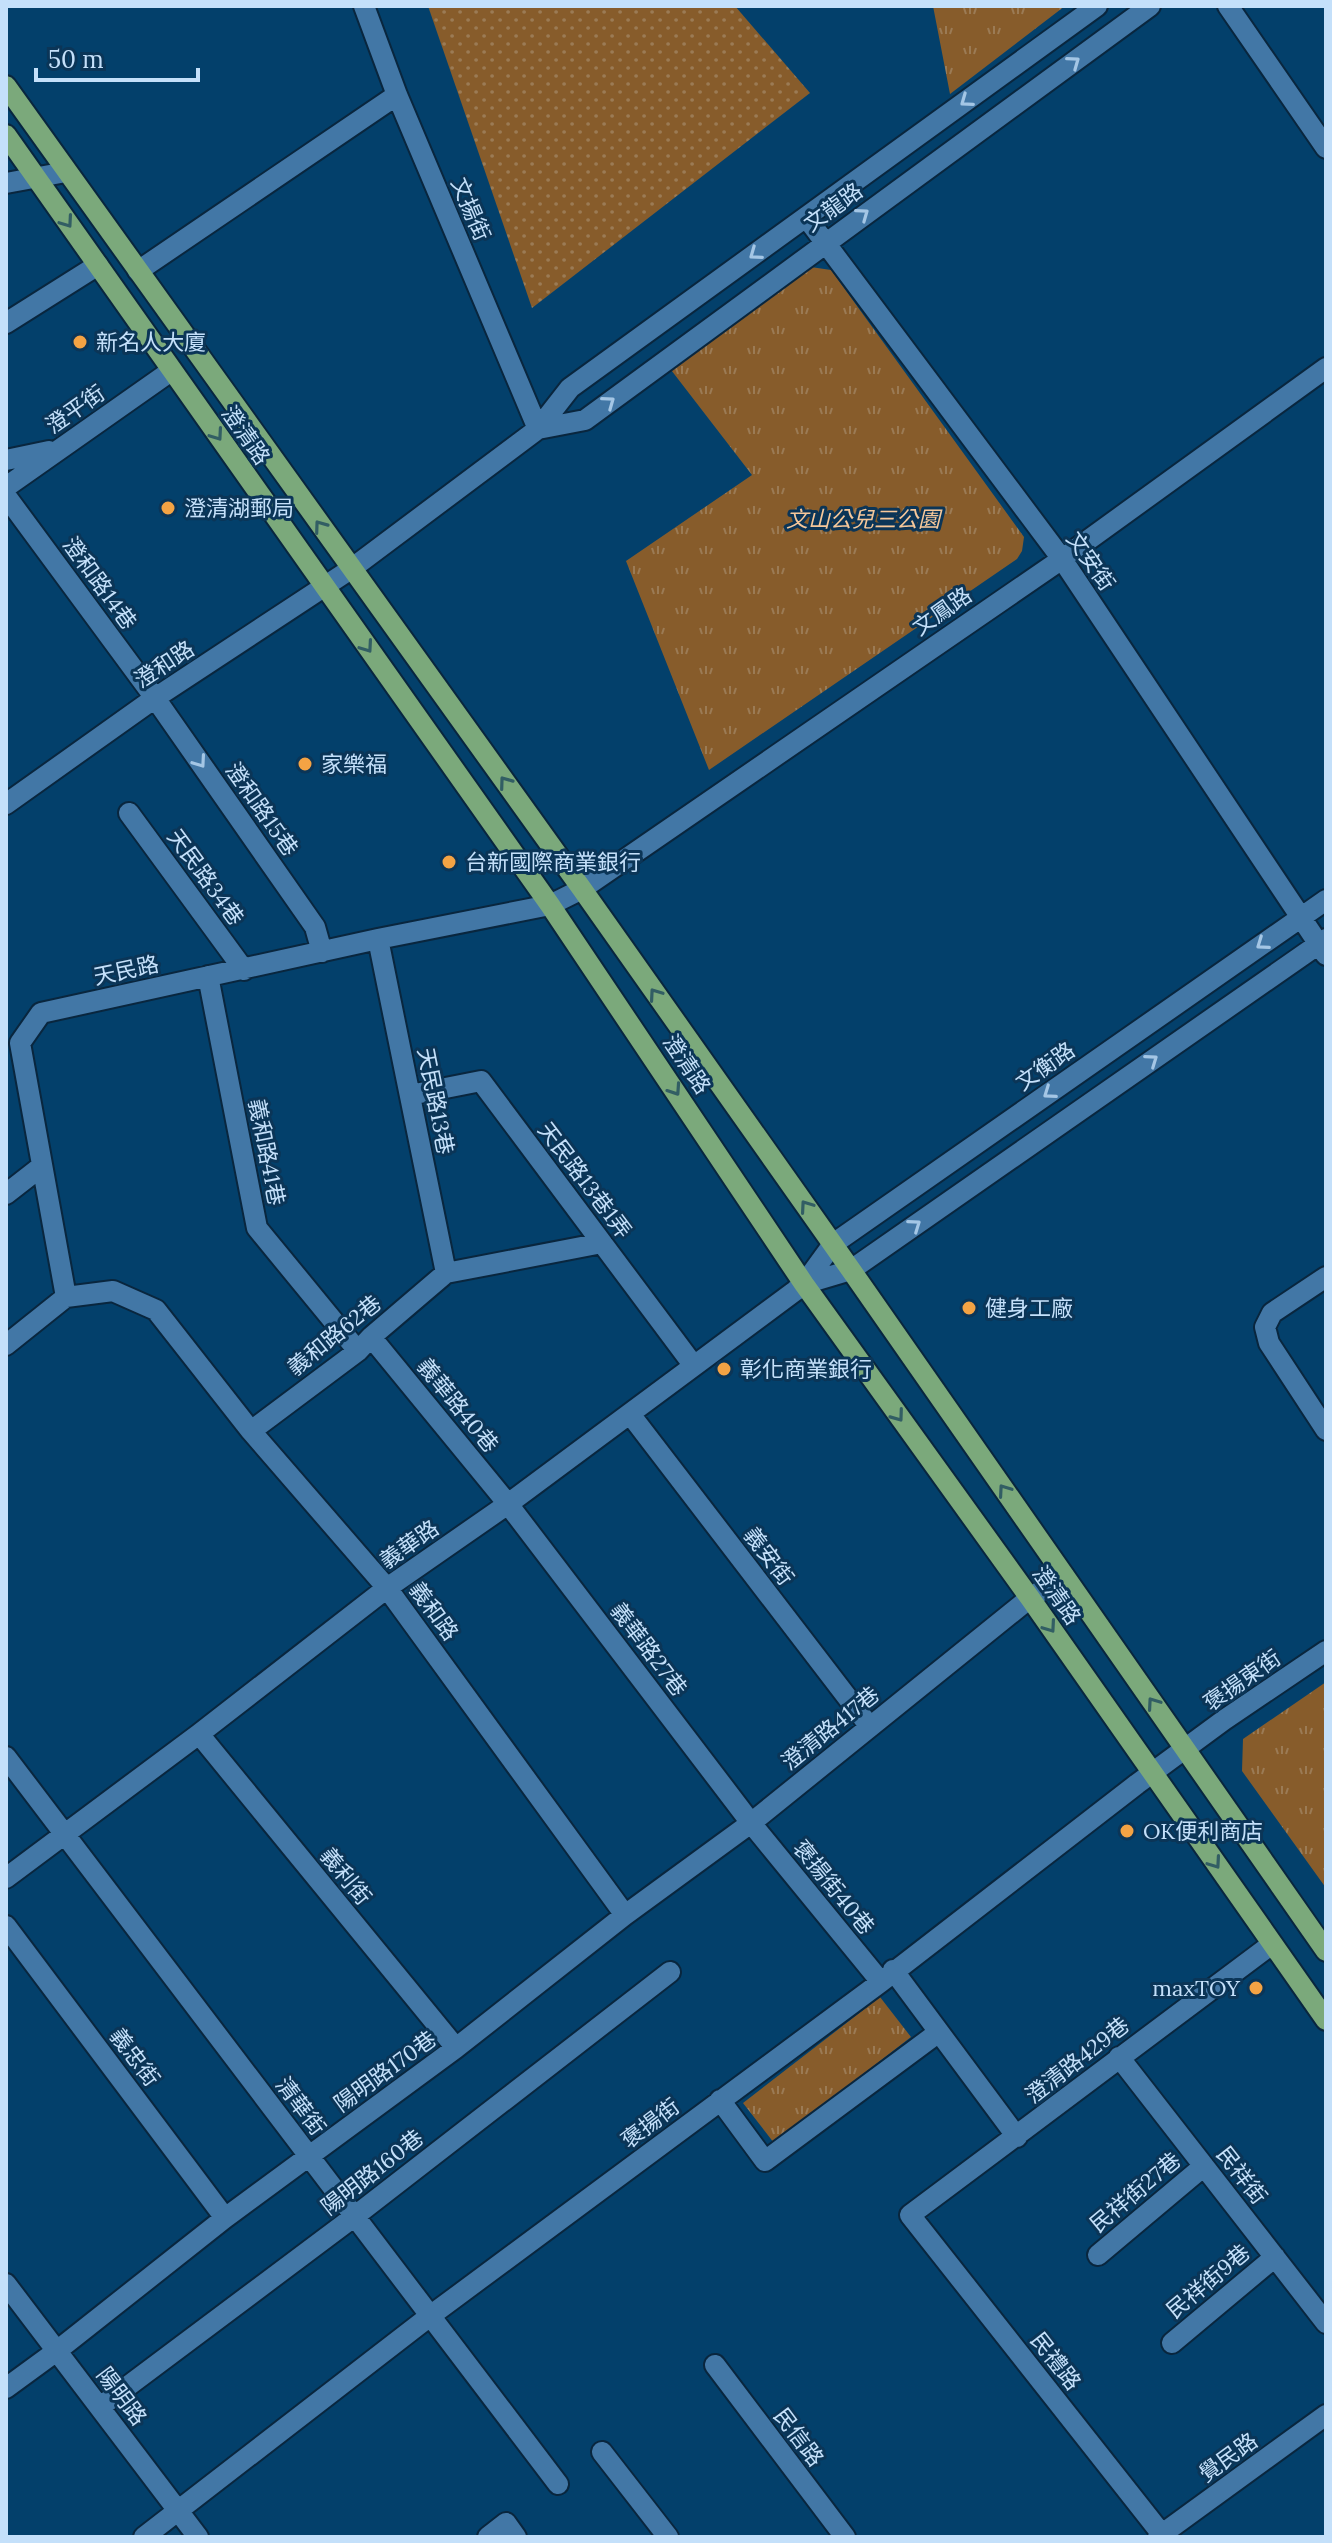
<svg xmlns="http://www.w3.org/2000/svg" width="1332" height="2543" viewBox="0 0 1332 2543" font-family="Lora,'Noto Sans TC',serif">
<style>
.grass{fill:url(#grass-dots)}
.park{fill:url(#park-tufts)}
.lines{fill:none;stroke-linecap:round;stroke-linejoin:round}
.minor-casing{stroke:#09263e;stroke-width:24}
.major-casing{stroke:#09263e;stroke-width:24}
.minor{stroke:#4277a6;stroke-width:20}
.major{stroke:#7ba97b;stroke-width:20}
.oneway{stroke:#a4c6e5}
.oneway2{stroke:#325e64}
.poi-dot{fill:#f4a344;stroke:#0b3557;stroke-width:3}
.labels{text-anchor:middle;stroke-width:6;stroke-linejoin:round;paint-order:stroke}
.street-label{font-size:22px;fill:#c4e0fa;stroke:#0b3557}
.poi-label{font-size:22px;fill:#c4e0fa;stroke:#0b3557;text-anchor:start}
.park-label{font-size:22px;font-style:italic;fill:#f6c89a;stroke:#0b3557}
</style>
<defs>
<pattern id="grass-dots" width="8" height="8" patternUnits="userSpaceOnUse" patternTransform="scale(2)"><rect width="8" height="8" fill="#875c2b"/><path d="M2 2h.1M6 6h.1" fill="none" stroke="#9b7b55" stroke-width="1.8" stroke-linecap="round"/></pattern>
<pattern id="park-tufts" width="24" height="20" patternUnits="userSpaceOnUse" patternTransform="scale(2)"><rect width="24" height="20" fill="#875c2b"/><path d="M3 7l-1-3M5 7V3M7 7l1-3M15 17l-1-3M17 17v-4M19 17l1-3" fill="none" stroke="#9b7b55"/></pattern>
</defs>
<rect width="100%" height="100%" fill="#03406b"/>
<!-- grass -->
<path class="grass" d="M428 6H735L810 93 532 308Z"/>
<!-- park -->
<path class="park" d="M933 6H1065L950 94Z
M804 266 831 270 1024 537 1022 551 1017 559 709 770 626 561 752 475 668 366Z
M1326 1682V1888L1242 1771 1243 1739Z
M880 1997 911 2037 774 2143 743 2103Z"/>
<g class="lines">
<!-- minor casing -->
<g class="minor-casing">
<path id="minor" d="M364 6 397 95 538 429
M1228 6 1326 148
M6 183 66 172
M806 217 1062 559 1326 955
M138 271 397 95
M6 323 98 265
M538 429 585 420 1150 6
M6 460 49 451
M6 487 171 371
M6 496 155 698 315 927 322 952
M6 804 155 698 351 569 538 429 570 388 1097 6
M129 813 244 970
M378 939 446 1273
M208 976 257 1228 358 1351
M410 1095 481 1081 694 1366
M6 1194 42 1166
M1326 1277 1272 1313 1265 1327 1269 1343 1326 1430
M804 1284 833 1244 1326 900
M66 1297 113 1291 156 1310 251 1431 387 1588 625 1915
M371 1337 508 1504 751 1823 881 1982
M6 1345 66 1297 20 1043 41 1013 378 939 550 905 582 889 1062 559 1326 368
M630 1414 870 1727
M251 1431 358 1351 371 1337 446 1273 602 1243
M199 1734 456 2048
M6 1757 558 2484
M6 1878 199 1734 387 1588 508 1504 795 1291 804 1284 851 1270 1326 939
M6 1926 225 2218
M893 1970 1017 2137
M1119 2057 1326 2323
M720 2100 765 2161 939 2032
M1098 2255 1204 2166
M6 2284 198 2537
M1172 2343 1275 2257
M715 2365 845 2537
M6 2388 58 2350 225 2218 456 2048 625 1915 751 1823 1030 1598 1064 1576
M100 2407 355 2216 670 1972
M602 2452 668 2537
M144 2537 430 2316 881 1982 1137 1784 1224 1720 1326 1651
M488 2537 506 2523 516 2537
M1158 2537 1326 2415
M1164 2537 910 2215 1272 1944"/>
</g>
<!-- major casing -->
<g class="major-casing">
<path id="major" d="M6 86 582 889 851 1270 1326 1951
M6 135 550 905 804 1284 1030 1598 1326 2020"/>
</g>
<!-- minor -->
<use href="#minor" class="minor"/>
<!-- major -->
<use href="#major" class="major"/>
</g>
<!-- one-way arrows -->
<defs><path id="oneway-chevron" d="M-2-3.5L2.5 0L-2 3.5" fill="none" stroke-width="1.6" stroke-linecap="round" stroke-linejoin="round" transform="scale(2)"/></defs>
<g class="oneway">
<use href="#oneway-chevron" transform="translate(1074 62) rotate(-36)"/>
<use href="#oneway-chevron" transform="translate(966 101) rotate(144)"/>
<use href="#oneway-chevron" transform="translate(863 214) rotate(-36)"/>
<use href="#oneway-chevron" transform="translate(755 254) rotate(144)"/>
<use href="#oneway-chevron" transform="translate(609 402) rotate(-36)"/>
<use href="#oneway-chevron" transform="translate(200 762) rotate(55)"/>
<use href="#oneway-chevron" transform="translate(1262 944) rotate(145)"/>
<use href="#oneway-chevron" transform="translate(1152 1060) rotate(-35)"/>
<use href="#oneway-chevron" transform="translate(1049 1093) rotate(145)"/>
<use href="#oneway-chevron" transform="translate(915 1225) rotate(-35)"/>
</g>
<g class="oneway2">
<use href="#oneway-chevron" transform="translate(67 222) rotate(55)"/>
<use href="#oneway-chevron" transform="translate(217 435) rotate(55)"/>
<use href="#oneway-chevron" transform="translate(320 526) rotate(-126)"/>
<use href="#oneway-chevron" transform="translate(367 647) rotate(55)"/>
<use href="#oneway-chevron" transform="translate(505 782) rotate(-126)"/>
<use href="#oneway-chevron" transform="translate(655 994) rotate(-125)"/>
<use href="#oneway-chevron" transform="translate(675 1090) rotate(56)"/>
<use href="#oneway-chevron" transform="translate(806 1206) rotate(-125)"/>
<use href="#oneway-chevron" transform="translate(898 1416) rotate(54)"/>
<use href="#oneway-chevron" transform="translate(1004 1490) rotate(-125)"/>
<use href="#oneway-chevron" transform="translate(1050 1627) rotate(55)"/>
<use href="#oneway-chevron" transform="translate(1153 1703) rotate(-125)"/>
<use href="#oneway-chevron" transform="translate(1215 1863) rotate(55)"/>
</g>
<!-- markers -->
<g class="poi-dot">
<circle cx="80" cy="342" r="8"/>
<circle cx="168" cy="508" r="8"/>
<circle cx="305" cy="764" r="8"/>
<circle cx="449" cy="862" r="8"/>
<circle cx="969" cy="1308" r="8"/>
<circle cx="724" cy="1369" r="8"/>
<circle cx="1127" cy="1831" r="8"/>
<circle cx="1256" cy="1988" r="8"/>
</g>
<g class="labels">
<!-- street labels -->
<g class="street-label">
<text transform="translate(833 207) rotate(-36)" y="8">文龍路</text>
<text transform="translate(471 209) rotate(67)" y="8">文揚街</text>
<text transform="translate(75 409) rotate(-35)" y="8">澄平街</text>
<text transform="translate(246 435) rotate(55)" y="8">澄清路</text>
<text transform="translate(1091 561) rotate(55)" y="8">文安街</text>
<text transform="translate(100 583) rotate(54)" y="8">澄和路14巷</text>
<text transform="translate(942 611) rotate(-35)" y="8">文鳳路</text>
<text transform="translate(164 664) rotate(-33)" y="8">澄和路</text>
<text transform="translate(262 809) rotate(55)" y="8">澄和路15巷</text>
<text transform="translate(206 877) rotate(54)" y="8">天民路34巷</text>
<text transform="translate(126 970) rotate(-12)" y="8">天民路</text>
<text transform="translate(687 1064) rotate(56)" y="8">澄清路</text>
<text transform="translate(1045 1066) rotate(-35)" y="8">文衡路</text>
<text transform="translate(436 1101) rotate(79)" y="8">天民路13巷</text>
<text transform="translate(267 1152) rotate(79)" y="8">義和路41巷</text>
<text transform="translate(585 1180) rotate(53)" y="8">天民路13巷1弄</text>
<text transform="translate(334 1335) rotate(-39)" y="8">義和路62巷</text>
<text transform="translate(458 1405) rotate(51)" y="8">義華路40巷</text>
<text transform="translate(409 1544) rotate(-35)" y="8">義華路</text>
<text transform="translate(769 1556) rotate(53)" y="8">義安街</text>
<text transform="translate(1057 1595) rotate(55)" y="8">澄清路</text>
<text transform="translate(434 1611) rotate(54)" y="8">義和路</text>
<text transform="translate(649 1649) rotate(53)" y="8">義華路27巷</text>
<text transform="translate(1242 1680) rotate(-35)" y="8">褒揚東街</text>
<text transform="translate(830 1728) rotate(-39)" y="8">澄清路417巷</text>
<text transform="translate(346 1876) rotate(51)" y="8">義利街</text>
<text transform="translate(834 1887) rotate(51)" y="8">褒揚街40巷</text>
<text transform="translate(135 2057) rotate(53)" y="8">義忠街</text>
<text transform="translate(1077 2060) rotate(-38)" y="8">澄清路429巷</text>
<text transform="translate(385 2071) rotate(-36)" y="8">陽明路170巷</text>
<text transform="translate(301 2106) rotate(53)" y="8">清華街</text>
<text transform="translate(650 2123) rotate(-37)" y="8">褒揚街</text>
<text transform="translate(372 2172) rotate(-38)" y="8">陽明路160巷</text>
<text transform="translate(1242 2175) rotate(52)" y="8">民祥街</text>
<text transform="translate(1135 2192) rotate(-40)" y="8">民祥街27巷</text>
<text transform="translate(1208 2281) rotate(-40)" y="8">民祥街9巷</text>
<text transform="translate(1056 2361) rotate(52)" y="8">民禮路</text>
<text transform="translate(122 2396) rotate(53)" y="8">陽明路</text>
<text transform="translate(799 2437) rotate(53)" y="8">民信路</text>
<text transform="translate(1228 2457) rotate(-36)" y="8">覺民路</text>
</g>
<!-- poi labels -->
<g class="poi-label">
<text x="96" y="350">新名人大廈</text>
<text x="184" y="516">澄清湖郵局</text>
<text x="321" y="772">家樂福</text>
<text x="465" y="870">台新國際商業銀行</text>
<text x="985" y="1316">健身工廠</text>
<text x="740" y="1377">彰化商業銀行</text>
<text x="1143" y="1839">OK便利商店</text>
<text x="1240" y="1996" text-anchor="end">maxTOY</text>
</g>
<!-- park labels -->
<g class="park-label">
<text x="863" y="527">文山公兒三公園</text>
</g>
</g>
<!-- border -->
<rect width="1332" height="2543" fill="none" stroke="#c4e0fa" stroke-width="16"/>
<!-- scale -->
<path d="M36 68v12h162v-12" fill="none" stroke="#c4e0fa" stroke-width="4"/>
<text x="48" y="68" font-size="24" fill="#c4e0fa" stroke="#0b3557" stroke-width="6" paint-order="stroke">50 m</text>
</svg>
